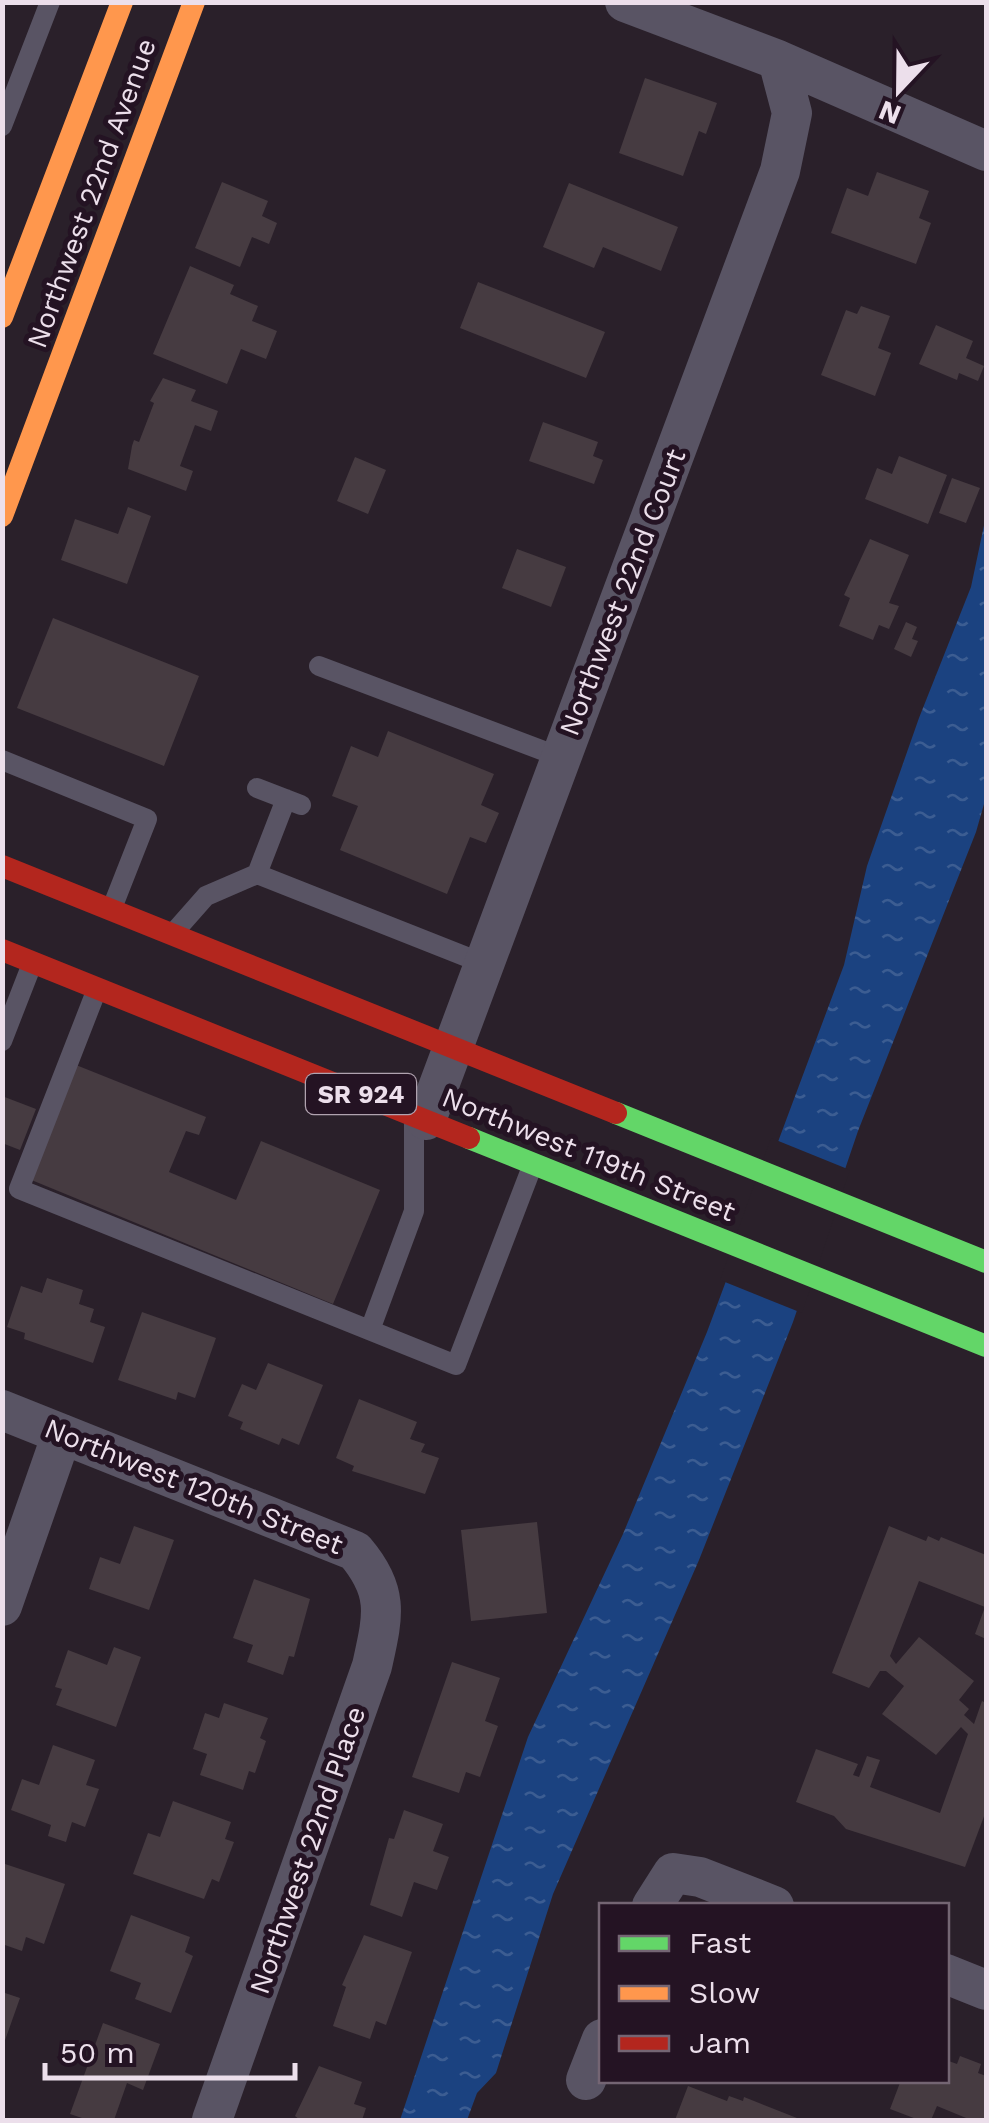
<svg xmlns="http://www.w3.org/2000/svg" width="989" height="2123" viewBox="0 0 989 2123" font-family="'Work Sans',sans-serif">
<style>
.water{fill:url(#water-ripples)}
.pier{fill:#2a202a}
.building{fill:#463b41}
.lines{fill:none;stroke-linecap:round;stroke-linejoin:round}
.lane{stroke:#595464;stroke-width:20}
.street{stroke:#595464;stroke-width:40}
.fast{stroke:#63d668;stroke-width:22}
.slow{stroke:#ff974d;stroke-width:22}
.jam{stroke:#b3261e;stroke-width:22}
.labels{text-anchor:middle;stroke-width:10;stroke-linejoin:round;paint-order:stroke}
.shield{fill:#241323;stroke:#b0a2af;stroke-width:2.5}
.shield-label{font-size:25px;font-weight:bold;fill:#ecdfeb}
.street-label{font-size:28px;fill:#ecdfeb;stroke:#241323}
</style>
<defs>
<pattern id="water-ripples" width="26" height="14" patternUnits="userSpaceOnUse" patternTransform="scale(2.5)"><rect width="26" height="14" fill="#1b4280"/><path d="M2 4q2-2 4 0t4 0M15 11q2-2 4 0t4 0" fill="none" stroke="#3c5d92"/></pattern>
</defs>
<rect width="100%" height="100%" fill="#2a202a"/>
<!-- water -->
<path class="water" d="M986 516V797L976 832 858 1131 793 1322 699 1560 553 1894 496 2073 477 2093 467 2120H400L528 1737 623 1534 707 1332 844 965 867 866 919 718 971 587Z"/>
<!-- pier -->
<path class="pier" d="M771 1138 850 1170 802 1313 720 1280Z"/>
<!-- building -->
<path class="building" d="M645 78 717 103 706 134 699 131 683 176 619 153Z
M877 172 929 191 919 218 931 223 916 264 831 233 847 188 868 196Z
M222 182 268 201 262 216 277 223 269 244 252 237 240 267 195 248Z
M569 183 678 227 661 271 603 247 594 268 543 247Z
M190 266 234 285 230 294 258 306 252 321 277 331 266 359 241 349 227 384 153 354Z
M478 282 605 332 586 378 460 328Z
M861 306 890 316 878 348 891 353 875 396 821 375 846 310 857 314Z
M936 325 973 341 966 358 984 366 978 381 959 373 957 380 919 364Z
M163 378 196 390 191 401 218 411 211 431 195 425 180 466 193 471 186 491 128 469 132 446 134 440 139 442 154 403 150 401Z
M543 422 598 442 593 456 603 460 594 484 529 461Z
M899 456 947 475 928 524 865 499 877 468 892 474Z
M355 457 386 470 368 514 337 501Z
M952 478 980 488 966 523 939 513Z
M128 507 151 516 127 584 61 560 75 519 118 534Z
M870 539 909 555 889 603 899 606 889 629 879 625 873 640 839 626 850 598 844 595Z
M517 549 566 567 551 607 502 588Z
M53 618 199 676 164 766 17 708Z
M906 622 917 627 912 639 918 641 911 657 894 649Z
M388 731 494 774 481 805 499 813 486 843 470 837 447 894 340 850 358 806 332 796 351 746 378 757Z
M76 1065 206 1117 199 1135 186 1131 169 1172 236 1200 261 1141 380 1190 333 1304 29 1179Z
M2 1096 36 1109 20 1150 2 1143Z
M47 1278 83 1290 79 1304 94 1309 90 1322 105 1327 93 1363 24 1339 25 1333 7 1327 21 1286 42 1293Z
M142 1312 216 1338 195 1398 178 1392 176 1400 118 1380Z
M268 1363 323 1385 299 1445 282 1438 279 1445 240 1429 243 1422 228 1416 242 1384 256 1390Z
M359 1399 417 1422 410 1439 425 1444 421 1452 439 1458 425 1494 352 1471 354 1466 336 1458Z
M537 1522 547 1613 471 1621 461 1530Z
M134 1526 174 1540 149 1610 89 1589 100 1557 120 1564Z
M889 1526 926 1541 928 1536 939 1541 941 1537 986 1555V1639L975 1634 985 1607 919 1581 890 1656 896 1664 919 1637 974 1681 959 1700 969 1709 964 1715 974 1724 982 1701 986 1703V1811L965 1867 846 1829 834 1816 796 1802 816 1749 858 1764 853 1775 859 1777 867 1756 880 1760 870 1787 940 1813 968 1734 961 1727 936 1755 882 1714 904 1686 886 1671H880L869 1688 832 1673Z
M254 1579 310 1599 294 1657 289 1656 283 1675 247 1662 253 1645 233 1638Z
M114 1647 141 1657 116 1727 56 1705 62 1689 55 1687 68 1650 107 1665Z
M452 1662 500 1678 485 1721 498 1726 480 1777 466 1772 459 1793 412 1777Z
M224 1703 268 1718 260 1738 266 1741 255 1773 249 1771 243 1790 200 1775 207 1754 193 1749 205 1713 219 1718Z
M53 1745 95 1760 86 1785 99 1789 85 1827 72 1822 66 1842 48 1836 51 1825 11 1810 22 1779 39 1785Z
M173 1801 231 1822 225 1839 234 1842 219 1882 212 1879 204 1899 133 1874 148 1833 160 1837Z
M404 1810 443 1824 433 1851 449 1857 437 1890 414 1882 402 1917 370 1905 389 1838 394 1839Z
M2 1863 65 1884 44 1944 26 1937 22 1951 2 1944Z
M131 1915 190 1937 185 1952 193 1956 171 2013 135 1999 141 1983 110 1971Z
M364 1935 412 1952 386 2025 376 2021 370 2039 333 2026 346 1987 342 1985Z
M2 1992 20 1998 3 2046H2Z
M103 2023 160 2044 143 2090 127 2083 114 2120H88L70 2114Z
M960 2056 981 2064 978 2073 986 2076V2120H971L937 2106 931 2120H919L890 2109 901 2080H946V2060L957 2064Z
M319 2066 362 2082 354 2104 366 2108 362 2120H300L295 2116Z
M688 2086 727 2101 729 2096 743 2101 744 2097 802 2120H675Z"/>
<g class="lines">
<!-- lane -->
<path class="lane" d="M2 126 50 2
M319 666 560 757
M2 760 147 819 112 908
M257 788 301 805
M257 874 286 799
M176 930 206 896 257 874 482 963
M97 989 19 1189 456 1365 533 1164
M2 1041 32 964
M370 1330 414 1211V1120"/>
<!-- street -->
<path class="street" d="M625 2 778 60 986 151
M426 1120 780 171 792 113 778 60
M2 1410 355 1551C390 1592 383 1616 372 1666L212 2120
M2 1606 62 1434
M652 1906 673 1873 700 1877 774 1906
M946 1974 986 1990
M586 2080 602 2039"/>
<!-- fast -->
<path class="fast" d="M616 1113 986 1262
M469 1138 986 1346"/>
<!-- slow -->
<path class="slow" d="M2 317 122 2
M2 516 194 2"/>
<!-- jam -->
<path class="jam" d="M2 866 616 1113
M2 950 469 1138"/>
</g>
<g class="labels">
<!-- shield labels -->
<rect class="shield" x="306" y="1074" width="110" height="40" rx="8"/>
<g class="shield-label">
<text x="361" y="1103">SR 924</text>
</g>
<!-- street labels -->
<g class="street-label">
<text transform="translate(91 193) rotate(-70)" y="10">Northwest 22nd Avenue</text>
<text transform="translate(622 592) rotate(-69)" y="10">Northwest 22nd Court</text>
<text transform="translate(589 1154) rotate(22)" y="10">Northwest 119th Street</text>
<text transform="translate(194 1486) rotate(22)" y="10">Northwest 120th Street</text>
<text transform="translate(307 1850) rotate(-71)" y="10">Northwest 22nd Place</text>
</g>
</g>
<!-- border -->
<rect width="989" height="2123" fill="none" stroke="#ecdfeb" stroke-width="10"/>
<!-- legend -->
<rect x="599" y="1903" width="350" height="180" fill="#241323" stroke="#746573" stroke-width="2.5"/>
<rect x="619" y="1936" width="50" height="15" fill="#63d668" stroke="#746573" stroke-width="2.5"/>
<text x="689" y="1953" font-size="30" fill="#ecdfeb">Fast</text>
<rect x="619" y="1986" width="50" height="15" fill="#ff974d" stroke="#746573" stroke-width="2.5"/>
<text x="689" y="2003" font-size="30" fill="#ecdfeb">Slow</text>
<rect x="619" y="2036" width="50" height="15" fill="#b3261e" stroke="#746573" stroke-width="2.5"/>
<text x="689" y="2053" font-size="30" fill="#ecdfeb">Jam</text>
<!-- north arrow -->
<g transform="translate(899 90) rotate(202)" stroke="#241323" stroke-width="8" paint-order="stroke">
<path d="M0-8L18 38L0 25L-18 38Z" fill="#ecdfeb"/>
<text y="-15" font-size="28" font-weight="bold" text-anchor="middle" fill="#ecdfeb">N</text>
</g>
<!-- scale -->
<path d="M45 2063v15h250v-15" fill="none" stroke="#ecdfeb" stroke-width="5"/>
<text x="60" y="2063" font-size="30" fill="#ecdfeb" stroke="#241323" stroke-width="8" paint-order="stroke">50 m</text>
</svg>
